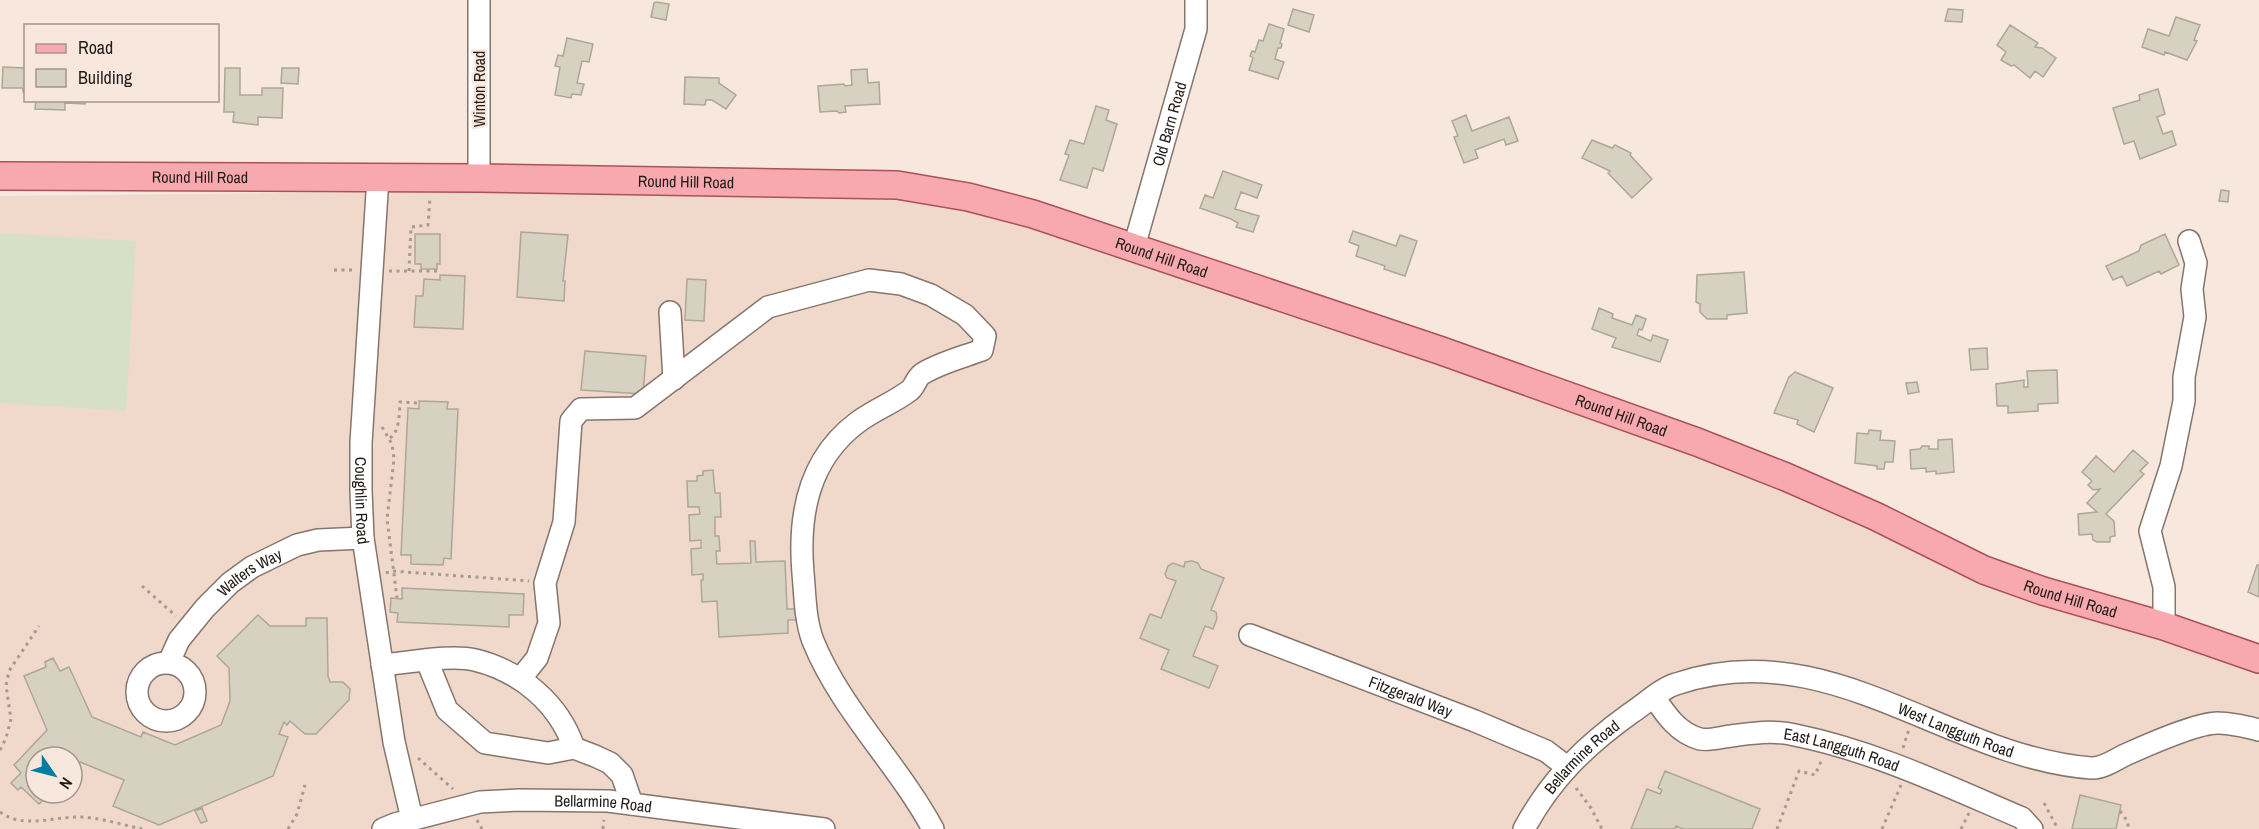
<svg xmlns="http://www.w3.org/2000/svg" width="2259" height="829" viewBox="0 0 2259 829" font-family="'Archivo Narrow',sans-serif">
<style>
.built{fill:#f0d8ca;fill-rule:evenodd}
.pitch{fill:#d6e0c4}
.building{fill:#d7d1c1;stroke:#ada798;stroke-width:1.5}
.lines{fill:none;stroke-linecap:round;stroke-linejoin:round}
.minor-casing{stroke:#85766d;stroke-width:24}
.major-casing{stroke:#aa5257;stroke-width:30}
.path{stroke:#a79a92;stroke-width:3;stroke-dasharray:3 4.5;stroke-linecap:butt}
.minor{stroke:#fff;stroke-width:21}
.major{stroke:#f8a9af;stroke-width:27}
.labels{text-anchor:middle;stroke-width:5;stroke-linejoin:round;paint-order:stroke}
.street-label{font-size:16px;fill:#221c18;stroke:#f8e7dd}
</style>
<rect width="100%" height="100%" fill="#f8e7dd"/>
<!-- built -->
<path class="built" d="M398 192 715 193 904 198 1004 218 1307 312 1799 496 1970 579 2062 611 2259 670V829H0V196ZM36 757H72V793H36Z"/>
<!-- pitch -->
<path class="pitch" d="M0 233 136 241 126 411 0 403Z"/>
<!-- building -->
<path class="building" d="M656 2 669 4 666 20 651 17 654 3Z
M1293 9 1314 15 1309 32 1288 25Z
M1948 9 1963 10 1962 22 1945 21Z
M2176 17 2200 25 2194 40 2197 41 2187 60 2165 52 2164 55 2142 47 2148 29 2169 36Z
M1269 24 1284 29 1280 43 1282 44 1281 48H1278L1275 59 1284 62 1278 79 1249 70 1253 58 1250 56 1252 51 1255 52 1259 40 1263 41Z
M2010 25 2038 43 2035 47 2042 48 2056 58 2043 77 2035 71 2030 78 2014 65 2011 66 2001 60 2006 52 1997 45Z
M567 38 593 44 589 62 582 61 577 83 584 84 581 95 572 94 571 98 555 95 560 67 555 66 558 55 563 56Z
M3 67 25 68 26 92H23V88H2Z
M225 68H240V95H262V88H283L282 118 258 117V125L233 122 234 112H224Z
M282 68H299L298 84 281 83Z
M867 69 868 83 879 82 880 104 845 106 846 112 839 113 837 111 820 112 818 86 844 84 845 86 852 85 851 70Z
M685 77 719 78V83L736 95 726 109 712 100H706L705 105 684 104Z
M2158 89 2165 114 2157 117 2163 134 2172 131 2176 145 2140 159 2134 141 2124 144 2113 108 2140 100 2139 95Z
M36 100H85V104L65 103V110L35 109Z
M1096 106 1109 110 1106 120 1117 124 1103 171 1093 168 1087 188 1060 180 1069 155 1065 154 1070 140 1084 144Z
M1466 115 1472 131 1509 117 1518 141 1506 145 1504 139 1475 150 1478 158 1464 163 1454 137 1458 136 1452 121Z
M1592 140 1612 148 1615 145 1631 153 1630 155 1652 179 1632 198 1608 173 1610 171 1582 158Z
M1223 171 1262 185 1257 198 1241 192 1235 209 1259 216 1253 232 1236 227 1238 223 1231 219 1200 208 1205 195 1213 198Z
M2221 190 2229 191 2228 202 2219 201Z
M1353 231 1396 246 1400 235 1417 241 1405 276 1384 269 1385 266 1356 256 1359 246 1349 242Z
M521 232 568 235 563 281H565L564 301 517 297Z
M415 234H440V264H437V269H421V264H415Z
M2165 234 2179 265 2161 274 2159 271 2127 286 2122 276 2113 280 2106 266 2139 251 2141 245Z
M1744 272 1747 313 1727 315V319H1707L1700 312V304L1696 302 1697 275Z
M440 275 465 276 463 329 414 327 416 296H423L424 279 440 280Z
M687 279 706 280 704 321 685 320Z
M1599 308 1613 314 1612 318 1632 325 1636 315 1646 319 1642 330 1639 329 1637 335 1651 341 1653 335 1668 340 1660 362 1612 347 1616 338 1592 329Z
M1987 348 1988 369 1971 370 1969 349Z
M585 351 646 356 643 394 581 390Z
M2057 370 2058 403 2038 404V411L2008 413V406H1997L1996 384 2024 380V387H2028L2027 371Z
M1795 372 1833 388 1814 432 1797 424 1798 420 1774 413 1789 377Z
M1917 382 1919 392 1908 394 1906 383Z
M419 401 448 402 447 409H458L451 559 444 558 443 565 411 564V555H401L408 408 419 409Z
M1869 430 1881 431 1880 440 1895 441 1893 462H1885L1884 469H1877V466L1855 463 1857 433 1868 434Z
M1952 439 1954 472 1936 474V471L1926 472V468L1911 469 1910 450 1920 449 1922 446H1929V449H1938V440Z
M2133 450 2148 463 2140 471 2144 474 2106 514 2114 521 2115 536 2110 537V542H2097L2093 540 2092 534 2079 535 2078 514 2097 512 2087 503 2100 489 2093 490 2088 485 2092 481 2082 472 2096 456 2114 472Z
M713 470 715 493H720L721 517H715V536H719L720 551H716L717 564 751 563 750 541H755L756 562 785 561 787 609H795L796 620H788V633L719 637 717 601 702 602 701 580H703V574L692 575 691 549 701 548V540L690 541 689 515 700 514 699 507H688L687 481H697V476L703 475V471Z
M1192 561 1198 563 1201 569 1224 578 1211 610 1216 612 1217 618 1213 629 1205 626 1193 656 1218 666 1209 688 1161 669 1169 650 1140 638 1150 614 1161 618 1176 581 1167 578 1165 574 1168 566 1173 563 1184 567 1185 562Z
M2257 565H2259V597L2248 592Z
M402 588 524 594 523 615H509V627L397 622 398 613 390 612 391 598 402 599Z
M258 615 270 626H306V618H327L328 676 330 682H343L350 689 349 700 316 734H305L290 721 287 725 284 722 279 734 288 737 273 776 159 825 113 806 124 780 80 762 72 770V757H36V793H50L39 804 21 787 18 790 11 783 21 773 14 765 47 730 24 676 46 667 45 662 53 658 60 671 69 667 92 717 141 737 143 732 175 745 221 725 230 701 229 668 217 656Z
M1665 771 1760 809 1752 829H1683L1676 826 1675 829H1631L1647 789 1660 794 1662 790 1658 788Z
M2080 795 2121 805 2116 829H2072Z
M202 808 207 821 201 823 195 811Z"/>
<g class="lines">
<!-- minor casing -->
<g class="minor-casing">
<g id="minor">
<path id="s1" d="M378 177 361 443V491L363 538 394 742 412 819"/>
<path d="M479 178V0"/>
<path id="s2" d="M1134 247 1196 29V0"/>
<path d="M670 312 674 379"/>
<path d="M2164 626V587L2150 531 2171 466 2184 401V377L2195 317 2192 289 2196 263 2189 241"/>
<path id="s3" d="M1250 635 1475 721 1546 751 1567 767"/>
<path d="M427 661 447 710 485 743 548 753 574 748 595 756 610 763 622 775 632 804"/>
<path id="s4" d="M169 662 179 640 205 608 230 583 252 567 297 545 318 540 363 538"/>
<circle cx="166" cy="692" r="29"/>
<path d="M382 665C408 663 451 654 475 660 520 671 559 703 574 748"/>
<path d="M521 678 537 658 549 623 545 583 564 522 571 421 581 409 635 408 768 307 869 280 901 284 931 295 965 315 985 336 982 350C963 357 939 363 922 374 916 378 915 387 909 391 893 403 874 410 858 422 808 459 798 515 803 573 805 595 805 620 813 641 841 710 898 764 933 829"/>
<path id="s5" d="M1654 697C1666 715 1678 733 1700 739 1708 741 1722 737 1731 736 1752 733 1774 730 1795 735 1874 751 1947 786 2022 818L2032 829"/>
<path id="s6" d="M383 829 395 824 480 802 520 800 608 801 824 829"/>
<path id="s7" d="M1524 829C1551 779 1585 746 1631 713 1645 704 1660 689 1676 684 1829 632 1947 757 2091 768 2102 769 2115 760 2125 755 2145 746 2198 722 2219 723 2231 723 2247 727 2259 730"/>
</g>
</g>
<!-- major casing -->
<g class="major-casing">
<g id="major">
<path id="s8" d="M0 176 479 178 897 185 968 197 1033 214 1439 350 1697 442 1786 477 1875 516 1984 570 2043 591 2164 626 2259 659"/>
</g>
</g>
<!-- path -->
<path class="path" d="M334 270H353
M389 271H439
M409 271 411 227 428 225 430 198
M382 427 392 444 394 459 387 519 397 598
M390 438C400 431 399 414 400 402L419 403
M386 573 392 571 529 581
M142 586 176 616
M1903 748 1909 729
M0 750 6 738 11 719 6 686 9 671 39 626
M418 758 453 789
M1576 788 1591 808 1602 829
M2044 803 2058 829
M2120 811 2128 822V829
M0 812C23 829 52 817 78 817 99 817 122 825 143 829
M477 820 482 829
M288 829 297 814 305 785
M603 829 604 820
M1777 829 1799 771 1815 775 1822 759
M1882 829 1901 785
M1961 829 1969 813"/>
<!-- minor -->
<use href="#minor" class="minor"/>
<!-- major -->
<use href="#major" class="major"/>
</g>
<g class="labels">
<!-- street labels -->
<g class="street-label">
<text transform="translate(479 89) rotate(-90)" y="6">Winton Road</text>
<text dy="6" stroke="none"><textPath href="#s2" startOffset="128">Old Barn Road</textPath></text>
<text dy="6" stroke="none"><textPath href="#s8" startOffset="200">Round Hill Road</textPath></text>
<text dy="6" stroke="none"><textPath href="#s8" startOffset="686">Round Hill Road</textPath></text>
<text dy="6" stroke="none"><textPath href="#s8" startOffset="1172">Round Hill Road</textPath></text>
<text dy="6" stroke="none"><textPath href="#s8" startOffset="1658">Round Hill Road</textPath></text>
<text dy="6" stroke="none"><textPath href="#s1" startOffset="324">Coughlin Road</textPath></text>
<text dy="6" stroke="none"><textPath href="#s4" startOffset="123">Walters Way</textPath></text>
<text dy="6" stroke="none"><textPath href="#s8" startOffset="2144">Round Hill Road</textPath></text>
<text dy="6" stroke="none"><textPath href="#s3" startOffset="172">Fitzgerald Way</textPath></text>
<text dy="6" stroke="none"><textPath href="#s7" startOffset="504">West Langguth Road</textPath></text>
<text dy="6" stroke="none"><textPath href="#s5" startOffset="208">East Langguth Road</textPath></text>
<text dy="6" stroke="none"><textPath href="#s7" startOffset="93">Bellarmine Road</textPath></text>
<text dy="6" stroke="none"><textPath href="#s6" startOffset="224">Bellarmine Road</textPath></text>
</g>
</g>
<!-- legend -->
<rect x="24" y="24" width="195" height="78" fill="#f8e7dd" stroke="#a2968e" stroke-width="1.5"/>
<rect x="36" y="44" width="30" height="9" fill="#f8a9af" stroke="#a2968e" stroke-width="1.5"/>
<text x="78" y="54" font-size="18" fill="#221c18">Road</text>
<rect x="36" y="69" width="30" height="18" fill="#d7d1c1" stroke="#a2968e" stroke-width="1.5"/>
<text x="78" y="84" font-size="18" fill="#221c18">Building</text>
<!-- north arrow -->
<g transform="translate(54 775) rotate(125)"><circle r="28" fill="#f8e7dd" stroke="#a2968e" stroke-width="1.5"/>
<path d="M0-4.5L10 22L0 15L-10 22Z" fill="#007ea4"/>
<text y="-9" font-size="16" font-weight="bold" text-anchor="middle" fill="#221c18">N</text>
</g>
</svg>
